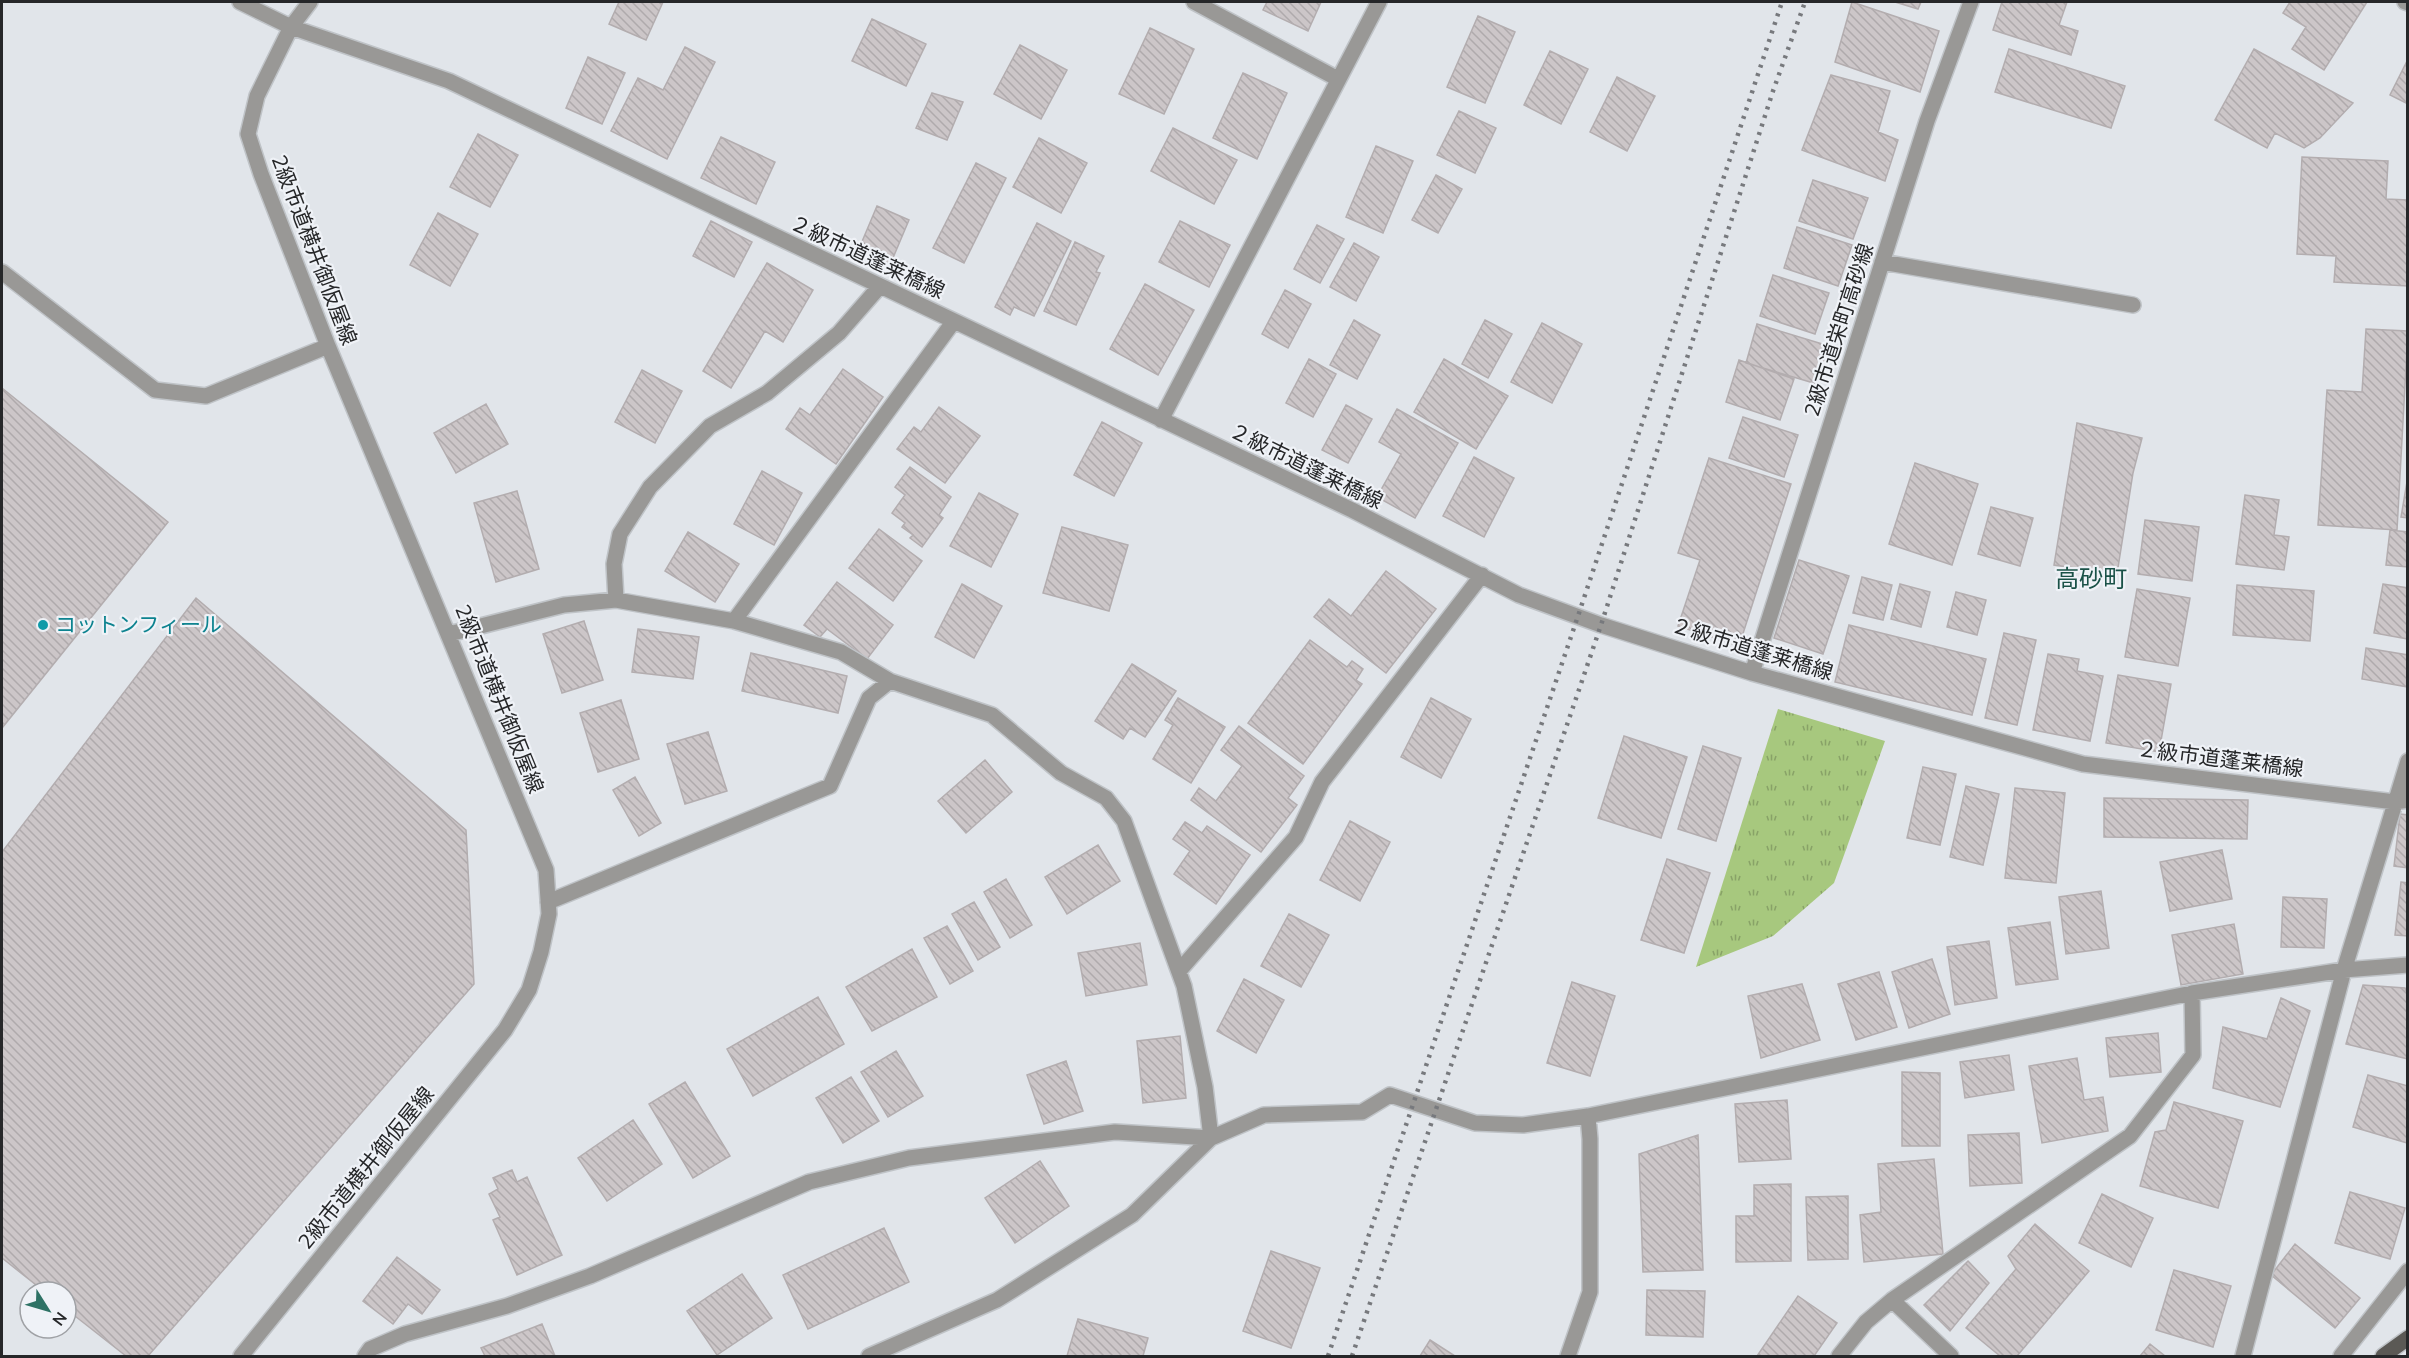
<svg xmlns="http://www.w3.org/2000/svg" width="2409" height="1358" viewBox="0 0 2409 1358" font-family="'Nunito Sans','Noto Sans JP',sans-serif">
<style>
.grass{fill:url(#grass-tufts)}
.building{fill:url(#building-back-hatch);stroke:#b3adaf;stroke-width:1.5}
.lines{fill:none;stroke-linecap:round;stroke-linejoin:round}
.minor-casing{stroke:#bfc3c7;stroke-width:18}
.major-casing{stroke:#bfc3c7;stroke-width:18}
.minor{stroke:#999896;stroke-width:15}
.major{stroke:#5b5955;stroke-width:15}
.rail{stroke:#77797d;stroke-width:4.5;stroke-dasharray:3 6;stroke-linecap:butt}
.culture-dot{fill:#0f9aa8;stroke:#eff2f7;stroke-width:2}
.labels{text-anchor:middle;stroke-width:4.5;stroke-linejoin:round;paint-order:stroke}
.street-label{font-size:21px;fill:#262729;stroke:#eff2f7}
.culture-label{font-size:21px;fill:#0d838f;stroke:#eff2f7;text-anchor:start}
.quarter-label{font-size:24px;fill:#1a5147;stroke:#eff2f7}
</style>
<defs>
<pattern id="grass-tufts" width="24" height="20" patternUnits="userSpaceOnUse" patternTransform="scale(1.5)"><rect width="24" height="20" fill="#a7c87e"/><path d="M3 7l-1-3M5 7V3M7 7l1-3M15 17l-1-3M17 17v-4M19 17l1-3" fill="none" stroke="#88a267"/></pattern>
<pattern id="building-back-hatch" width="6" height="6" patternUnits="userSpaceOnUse" patternTransform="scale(1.5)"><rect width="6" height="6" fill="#ccc6c8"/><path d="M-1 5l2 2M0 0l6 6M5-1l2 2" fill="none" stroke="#afaaac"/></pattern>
</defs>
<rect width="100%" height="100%" fill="#e1e5ea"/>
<!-- grass -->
<path class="grass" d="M1778 709 1885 741 1834 883 1773 936 1696 967Z"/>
<!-- building -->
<path class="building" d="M619 2H663L646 40 609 24Z
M1267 2H1321L1308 31 1263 10Z
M1852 2 1939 31 1920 92 1835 62Z
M1895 2H1921L1918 9Z
M2002 2H2067L2059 25 2078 31 2071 55 1993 30Z
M2290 2H2367L2324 70 2292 49 2306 27 2283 13Z
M1478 16 1515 32 1485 103 1447 87Z
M872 19 926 44 906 86 852 61Z
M1150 28 1194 49 1164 114 1119 94Z
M1020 45 1067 70 1041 119 994 94Z
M685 47 715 62 667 159 611 131 638 78 663 90Z
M2009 49 2125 86 2111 128 1995 92Z
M2254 49 2353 103 2320 138 2304 148 2275 133 2267 148 2215 120Z
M1550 51 1588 69 1561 124 1524 105Z
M588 57 625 73 602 124 566 108Z
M2408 59V104L2390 95Z
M1243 73 1287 93 1257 159 1213 138Z
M1831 75 1890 91 1878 132 1898 140 1885 181 1802 150Z
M1617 77 1655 96 1627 151 1590 132Z
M932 93 963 102 947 140 916 128Z
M1459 111 1496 128 1475 173 1437 155Z
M1173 128 1237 160 1214 204 1151 171Z
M478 134 518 155 490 207 450 187Z
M721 137 775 162 756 204 701 178Z
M1039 138 1087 163 1061 213 1013 187Z
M1376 146 1413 161 1383 233 1346 217Z
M2302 157 2388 161 2386 199 2408 200V286L2334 282 2336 256 2297 254Z
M976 163 1006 178 964 263 933 248Z
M1436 175 1462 189 1438 233 1412 220Z
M1813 180 1868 198 1853 239 1799 221Z
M877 206 909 220 890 265 858 251Z
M438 213 478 234 450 286 410 265Z
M711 221 752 242 734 277 693 256Z
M1180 221 1230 245 1209 287 1159 262Z
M1037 223 1071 241 1034 316 1014 307 1010 315 995 307Z
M1317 225 1344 239 1320 283 1294 269Z
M1797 227 1852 245 1838 286 1784 268Z
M1075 242 1104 256 1096 272 1100 273 1076 325 1044 311Z
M1354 243 1379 257 1356 301 1330 287Z
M767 263 813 290 783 342 765 331 731 388 703 371Z
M1773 275 1829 293 1815 334 1760 316Z
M1145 284 1194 310 1158 375 1110 349Z
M1285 290 1311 304 1288 348 1262 334Z
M1354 320 1380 335 1357 379 1330 365Z
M1485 320 1512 334 1488 378 1462 364Z
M1542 323 1582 344 1552 403 1511 382Z
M1757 324 1829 346 1817 384 1746 363Z
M2366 329 2408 331 2397 530 2318 525 2327 390 2362 392Z
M1309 359 1336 374 1313 417 1286 403Z
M1444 359 1508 396 1476 449 1414 412Z
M1739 360 1794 379 1780 420 1726 402Z
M843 369 883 397 836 464 786 429 800 408 810 415Z
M642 370 682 391 655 443 615 422Z
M2 388 168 522 2 728Z
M486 404 508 444 456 473 434 433Z
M1346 405 1372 419 1348 463 1322 450Z
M939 407 980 436 945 483 897 449 914 427 921 432Z
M1397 409 1458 443 1415 518 1377 497 1401 454 1379 442Z
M1743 417 1798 435 1784 477 1729 458Z
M1102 422 1142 443 1114 496 1074 475Z
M2077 423 2142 438 2133 473 2117 574 2054 565Z
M1474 457 1514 478 1484 537 1443 516Z
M1709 458 1791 484 1739 646 1678 626 1700 560 1678 553Z
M1915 463 1978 484 1952 565 1889 544Z
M910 467 951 497 939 515 943 518 922 547 910 538 913 535 902 527 905 523 892 513 905 495 895 487Z
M762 471 802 493 774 545 734 524Z
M2408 476V518L2401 517Z
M517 491 539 569 496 582 474 503Z
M979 493 1018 514 991 567 950 546Z
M2245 495 2279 500 2274 535 2289 537 2284 570 2236 564Z
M1991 507 2033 518 2020 566 1978 554Z
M2145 520 2199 527 2192 581 2138 574Z
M1062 527 1128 545 1109 611 1043 593Z
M879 529 922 561 893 601 849 568Z
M2390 530 2408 532V567L2386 565Z
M688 532 739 564 715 602 665 571Z
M1799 560 1849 576 1823 654 1774 638Z
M1386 571 1436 609 1386 673 1314 617 1329 599 1351 616Z
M1862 577 1892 585 1883 620 1853 613Z
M837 582 893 625 867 659 827 629 820 637 804 625Z
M962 584 1002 606 974 658 935 637Z
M1900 584 1930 592 1921 627 1891 619Z
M2383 584 2408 588V639L2374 633Z
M2237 585 2314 591 2310 641 2233 635Z
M2137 589 2190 598 2178 666 2125 657Z
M1956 592 1986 600 1977 635 1947 627Z
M196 598 466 830 474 984 148 1356H126L66 1309V1292H45L2 1258V852Z
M584 621 603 680 562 693 543 634Z
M1849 625 1986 659 1972 715 1835 682Z
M638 629 699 637 693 679 632 672Z
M2004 633 2036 640 2017 725 1985 718Z
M1310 640 1347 667 1352 661 1363 669 1356 680 1362 684 1303 764 1248 723Z
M2366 648 2408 655V687L2362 679Z
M751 653 847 676 838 713 742 691Z
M2048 654 2079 659 2077 671 2103 676 2090 741 2033 730Z
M1132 664 1176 691 1145 737 1130 728 1123 739 1095 721Z
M2118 675 2171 684 2159 752 2106 743Z
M1178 698 1225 727 1191 783 1153 759 1173 725 1165 720Z
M1431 698 1471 719 1441 778 1401 757Z
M621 700 639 759 598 772 580 713Z
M1239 726 1304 776 1288 798 1297 805 1261 852 1191 800 1199 788 1216 801 1242 766 1221 750Z
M708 732 727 791 685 804 667 744Z
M1624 736 1687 757 1661 838 1598 818Z
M1703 746 1741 758 1716 841 1678 829Z
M985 760 1012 792 966 833 938 801Z
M1923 767 1956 774 1940 845 1907 838Z
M635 777 661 823 639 836 613 790Z
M1966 786 1999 794 1983 865 1950 857Z
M2015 788 2065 793 2056 883 2005 878Z
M2104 798 2248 800 2247 839 2104 837Z
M2400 814 2408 815V868L2394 866Z
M1350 821 1390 842 1360 901 1320 880Z
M1185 822 1202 833 1207 826 1250 855 1216 904 1174 874 1190 851 1173 839Z
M1098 845 1120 881 1067 914 1045 877Z
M2222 850 2232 899 2170 911 2160 862Z
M1667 859 1710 873 1684 953 1641 940Z
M1006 879 1032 925 1010 938 984 892Z
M2401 882 2408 883V936L2395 935Z
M2101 891 2109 948 2066 954 2059 897Z
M2283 897 2327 899 2324 948 2281 947Z
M974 902 1000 947 978 960 952 914Z
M1289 914 1329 935 1301 987 1261 966Z
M2050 922 2058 979 2016 985 2008 928Z
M2234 924 2243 974 2181 985 2172 935Z
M947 926 973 971 950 984 924 938Z
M1989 941 1997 998 1955 1005 1947 947Z
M1140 943 1147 985 1086 996 1078 953Z
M912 949 937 997 872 1031 846 987Z
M1932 959 1950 1014 1909 1028 1892 972Z
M1879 972 1897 1027 1856 1040 1838 984Z
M1244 979 1284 1000 1256 1053 1217 1031Z
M1572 982 1615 996 1590 1076 1547 1063Z
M1802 984 1820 1040 1761 1058 1748 996Z
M2363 985 2405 988 2408 996V1059L2346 1044Z
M818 997 844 1044 753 1096 727 1049Z
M2281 998 2310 1011 2280 1107 2213 1088 2223 1027 2267 1039Z
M2158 1033 2161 1072 2110 1077 2106 1038Z
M1180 1036 1186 1098 1143 1103 1137 1041Z
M896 1051 923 1096 888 1117 861 1072Z
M2009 1055 2014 1090 1965 1098 1960 1062Z
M2077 1058 2084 1100 2103 1097 2108 1131 2042 1143 2029 1066Z
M1066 1061 1083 1111 1044 1124 1027 1075Z
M1902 1072 1940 1073V1146H1902Z
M2368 1075 2408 1086 2407 1143 2353 1127Z
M851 1077 879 1121 843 1143 816 1098Z
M685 1082 730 1156 693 1178 649 1104Z
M1787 1100 1791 1159 1739 1162 1735 1104Z
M2174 1102 2243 1121 2218 1208 2140 1186 2155 1132 2166 1130Z
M633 1120 662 1164 607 1201 578 1158Z
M2019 1133 2022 1183 1970 1186 1968 1135Z
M1698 1135 1703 1270 1643 1272 1639 1154Z
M1934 1159 1943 1254 1864 1262 1860 1215 1881 1212 1878 1164Z
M1040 1161 1069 1206 1015 1243 985 1198Z
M512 1170 517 1182 527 1177 562 1255 517 1275 493 1220 500 1217 489 1194 498 1189 493 1178Z
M1791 1184V1261L1736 1262V1216H1754V1185Z
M2350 1192 2405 1208 2390 1259 2335 1243Z
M2102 1194 2153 1218 2131 1267 2079 1243Z
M1848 1196V1259L1808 1260 1806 1197Z
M2035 1224 2089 1271 2017 1356H2000L1966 1328 2016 1269 2008 1256Z
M884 1228 909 1282 808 1329 783 1275Z
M2295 1244 2360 1298 2335 1328 2271 1275Z
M1271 1251 1320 1268 1291 1348 1243 1331Z
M397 1257 440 1290 422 1314 408 1304 393 1324 363 1301Z
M1968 1261 1989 1283 1950 1331 1924 1305Z
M2174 1270 2231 1286 2213 1347 2156 1330Z
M742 1274 772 1318 717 1355 687 1311Z
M1647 1290 1705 1291 1703 1337 1646 1335Z
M1798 1296 1837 1323 1814 1356H1757Z
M1078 1319 1148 1338 1143 1356H1067Z
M542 1324 555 1356H485L481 1348Z
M1430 1340 1455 1356H1420Z
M2150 1344 2165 1356H2140Z"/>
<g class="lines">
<!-- minor casing -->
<g class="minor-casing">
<path id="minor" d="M240 2 291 27 449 81 1352 510 1519 595 1601 625 1752 673 2083 764 2395 802 2408 800
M1194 2 1338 79
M2405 2 2408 3
M1882 262 2133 305
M2 272 155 390 206 396 328 346
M1161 420 1379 2
M616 600 614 564 620 534 650 487 710 426 767 393 839 333 880 286
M734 621 954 321
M449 634 564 605 616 600 734 621 841 652 890 681
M1752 673 1927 121 1971 2
M548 902 830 786 869 698 890 681 992 715 1061 773 1106 798 1124 821 1184 986 1205 1087 1211 1138
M1179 971 1296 837 1322 782 1482 575
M1892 1300 1951 1356
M241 1356 505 1030 529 990 541 952 549 914 546 870 328 346 261 174 248 134 257 96 291 27 310 2
M365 1356 370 1349 405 1334 507 1306 590 1276 809 1182 909 1158 1115 1132 1211 1138
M869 1356 997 1300 1132 1215 1211 1138 1264 1115 1362 1112 1390 1095 1475 1123 1523 1125 1588 1116 2192 993 2344 970 2408 965
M1568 1356 1590 1292V1139L1588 1116
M1839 1356 1866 1322 1892 1300 2130 1136 2193 1055 2192 993
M2243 1356 2344 970 2408 761
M2341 1356 2408 1271"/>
</g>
<!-- major casing -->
<g class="major-casing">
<path id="major" d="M2383 1356 2408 1338"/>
</g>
<!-- minor -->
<use href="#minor" class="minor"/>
<!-- major -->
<use href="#major" class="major"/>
<!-- rail -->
<path class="rail" d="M1328 1356 1578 616 1782 2
M1352 1356 1601 625 1773 91 1805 2"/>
</g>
<!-- markers -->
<circle class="culture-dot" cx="43" cy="625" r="6"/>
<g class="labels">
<!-- street labels -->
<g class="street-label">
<text transform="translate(314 250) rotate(69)" y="7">2級市道横井御仮屋線</text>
<text transform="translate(867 257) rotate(25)" y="7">２級市道蓬莱橋線</text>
<text transform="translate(1839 330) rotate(-72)" y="7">2級市道栄町高砂線</text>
<text transform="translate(1306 466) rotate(26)" y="7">２級市道蓬莱橋線</text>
<text transform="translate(1752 649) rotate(17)" y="7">２級市道蓬莱橋線</text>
<text transform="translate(499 699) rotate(68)" y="7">2級市道横井御仮屋線</text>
<text transform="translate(2220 759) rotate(7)" y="7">２級市道蓬莱橋線</text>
<text transform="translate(366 1168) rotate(-51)" y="7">2級市道横井御仮屋線</text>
</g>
<!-- culture labels -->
<g class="culture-label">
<text x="55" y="632">コットンフィール</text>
</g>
<!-- quarter labels -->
<g class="quarter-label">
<text x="2091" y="587">高砂町</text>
</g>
</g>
<!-- border -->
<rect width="2409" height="1358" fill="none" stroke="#262729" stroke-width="6"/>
<!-- north arrow -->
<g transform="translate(48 1310) rotate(127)"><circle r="28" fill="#eff2f7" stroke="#9fa1a5" stroke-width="1.5"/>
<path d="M0-4.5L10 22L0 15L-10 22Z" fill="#2e7265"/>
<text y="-9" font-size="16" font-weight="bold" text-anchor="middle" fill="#262729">N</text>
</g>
</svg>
